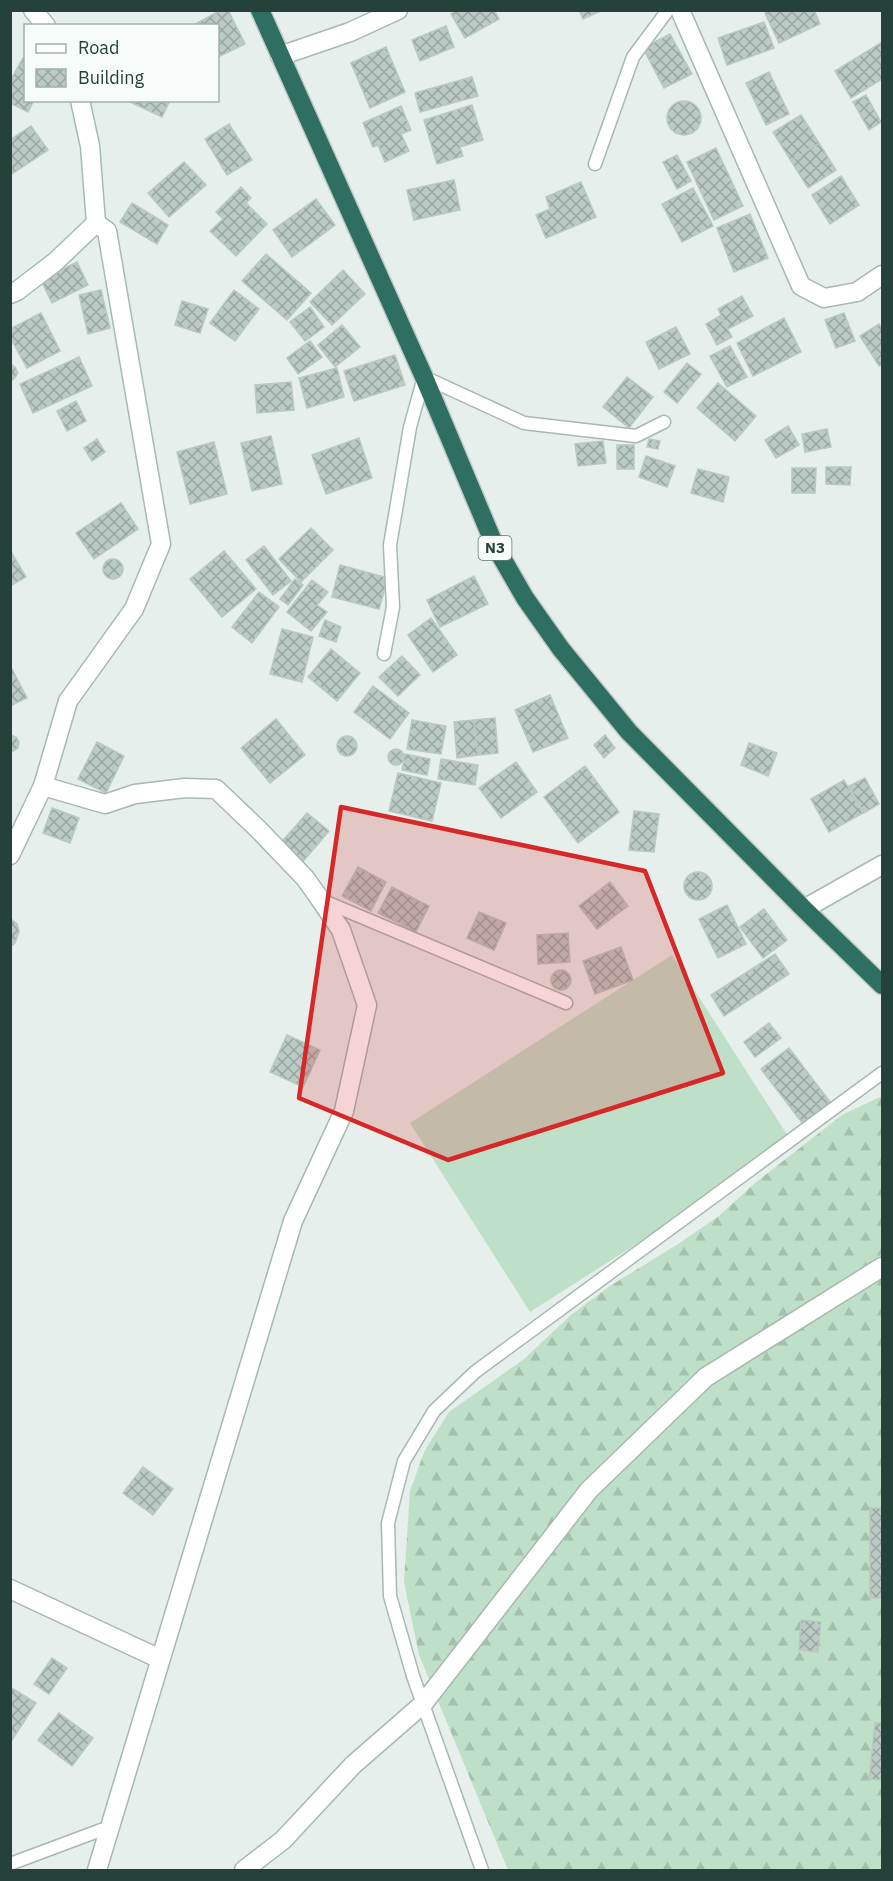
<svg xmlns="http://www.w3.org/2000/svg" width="893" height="1881" viewBox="0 0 893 1881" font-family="'IBM Plex Sans',sans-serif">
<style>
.grass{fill:#bfe0c8}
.forest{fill:url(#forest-firs)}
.building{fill:url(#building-cross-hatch);stroke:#b8c9c2;stroke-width:1.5}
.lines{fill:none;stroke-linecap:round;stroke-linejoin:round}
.lane-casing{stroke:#a8b8b2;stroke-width:15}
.street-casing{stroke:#a8b8b2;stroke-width:21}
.secondary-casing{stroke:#a4bbb3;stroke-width:21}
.highway-casing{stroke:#c2cac8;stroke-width:21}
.lane{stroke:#fff;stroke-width:12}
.street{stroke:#fff;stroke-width:18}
.secondary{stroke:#fff;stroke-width:18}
.highway{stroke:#2f6f62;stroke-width:18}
.marked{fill:#d62828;fill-opacity:0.2;stroke:#d62828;stroke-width:4.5;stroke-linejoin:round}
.labels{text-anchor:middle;stroke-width:4.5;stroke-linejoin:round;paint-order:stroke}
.shield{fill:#f7fbf9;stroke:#637a73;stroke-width:1.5}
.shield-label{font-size:15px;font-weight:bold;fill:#24423a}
</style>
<defs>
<pattern id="forest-firs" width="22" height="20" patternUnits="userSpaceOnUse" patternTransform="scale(1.5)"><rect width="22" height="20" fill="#bfe0c8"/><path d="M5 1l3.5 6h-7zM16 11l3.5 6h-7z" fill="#a4c1ad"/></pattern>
<pattern id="building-cross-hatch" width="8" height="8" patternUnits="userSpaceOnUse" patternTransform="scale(1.5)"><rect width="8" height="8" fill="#bbcac4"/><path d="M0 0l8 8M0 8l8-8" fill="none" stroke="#98a6a0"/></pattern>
</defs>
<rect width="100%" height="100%" fill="#e6efeb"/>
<!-- grass -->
<path class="grass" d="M672 955 793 1144 530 1312 410 1123Z"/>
<!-- forest -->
<path class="forest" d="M882 1096V1870H508L419 1655 404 1582 410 1491 425 1450 449 1412 524 1359 571 1315 610 1286 678 1244 719 1216 755 1183 842 1115Z"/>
<!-- building -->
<path class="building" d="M221 10H228L245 44 218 57V26H192Z
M457 10H494L499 19 465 38 451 14Z
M579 10H603L583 19Z
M770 10H814L820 24 779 43 765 13Z
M764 22 774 48 727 65 718 38Z
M446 26 454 47 420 61 412 40Z
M670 34 692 74 664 88 643 48Z
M882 42V79L851 98 835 71Z
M386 47 405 92 370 108 351 63Z
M23 58 26 60V100H34L28 112 10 103V81Z
M769 72 789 114 766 125 746 83Z
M472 77 478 96 420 112 415 93Z
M866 95 881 122 869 130 853 102Z
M126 100H170L162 117Z
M667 118a17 17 0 1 1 34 0a17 17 0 1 1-34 0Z
M472 105 483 140 460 147 463 156 437 164 424 120Z
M401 106 411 130 401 134 409 151 385 162 378 145 373 147 363 123Z
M801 115 819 143 791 161 773 132Z
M229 124 252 160 227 175 205 139Z
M31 126 48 150 12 174 10 140Z
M819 143 836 170 808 188 791 161Z
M716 148 743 206 714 220 687 162Z
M677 155 691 181 677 189 663 162Z
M184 162 206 185 169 217 148 193Z
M841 176 859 205 830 224 812 195Z
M454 180 460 210 414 220 407 190Z
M581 182 596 217 546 238 536 215 550 209 546 197Z
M241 187 251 198 246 203 267 224 236 256 210 231 223 219 216 212Z
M693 188 713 226 682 242 662 204Z
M316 199 335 225 292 257 273 230Z
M132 203 168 225 157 244 120 222Z
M750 214 768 258 734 272 717 228Z
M266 254 311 293 287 320 242 281Z
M77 262 88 285 52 303 41 280Z
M343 270 365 294 332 325 310 302Z
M101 290 110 328 88 334 79 295Z
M234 290 259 309 235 341 210 323Z
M742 296 753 316 728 329 718 309Z
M182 301 208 309 200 333 175 325Z
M310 307 324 327 305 341 290 322Z
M41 313 60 351 27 368 10 337V329Z
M844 313 855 341 836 348 825 320Z
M720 316 732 337 717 345 706 324Z
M784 318 801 352 753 376 737 343Z
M879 324 882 329V364L879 366 860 336Z
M342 325 360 347 335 367 318 345Z
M676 327 690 354 659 369 646 342Z
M310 341 322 357 298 374 287 358Z
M730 346 747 377 727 387 710 356Z
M395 355 405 385 354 401 344 371Z
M79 357 92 386 33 413 20 384Z
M687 363 701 374 677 403 664 392Z
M10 364 15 367 18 373 14 379 10 381Z
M337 368 344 397 307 408 299 378Z
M627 377 653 397 629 428 603 407Z
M291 382 294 410 257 413 255 385Z
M718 383 756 416 735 441 697 408Z
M76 401 86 421 67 431 57 411Z
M788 426 799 445 776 458 765 440Z
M827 429 831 447 805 452 802 434Z
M271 436 282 484 252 491 241 443Z
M359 438 372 478 326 494 312 455Z
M97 439 105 452 92 461 84 448Z
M649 439 660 441 658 449 647 447Z
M603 441 606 463 578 466 575 444Z
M214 442 227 494 190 504 177 452Z
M617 445H634V469H617Z
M646 456 675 466 667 487 639 477Z
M826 467H851L850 485 826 484Z
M792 468H816L815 493H792Z
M698 469 729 477 723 502 691 493Z
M121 503 138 529 94 559 76 533Z
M311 528 333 550 301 582 279 559Z
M264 546 291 581 273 595 246 560Z
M10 550 26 577 10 586Z
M224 551 256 589 222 617 190 579Z
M103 569a10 10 0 1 1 20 0a10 10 0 1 1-20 0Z
M340 565 388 578 379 609 332 597Z
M474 576 488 604 440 627 427 600Z
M295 579 303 585 288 605 280 599Z
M312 580 328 592 317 605 327 612 311 631 287 612Z
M259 592 279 607 252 643 232 627Z
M431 618 457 655 433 672 408 635Z
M325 620 341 627 336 642 319 636Z
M282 629 313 637 302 682 270 674Z
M331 649 360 673 337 701 308 677Z
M402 656 420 675 398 696 379 677Z
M12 669 27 698 10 706V670Z
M373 686 409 713 390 739 354 712Z
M550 695 568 738 533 752 515 710Z
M495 718 498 753 478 755 474 720Z
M276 719 305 755 270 783 241 748Z
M412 720 446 726 441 754 407 749Z
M474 720 478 755 457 758 454 722Z
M10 735 16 737 19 742 18 748 13 751H10Z
M605 735 615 748 604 758 594 745Z
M337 746a10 10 0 1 1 20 0a10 10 0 1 1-20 0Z
M97 742 124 756 106 793 78 779Z
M749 743 777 753 768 776 741 765Z
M388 757a8 8 0 1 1 16 0a8 8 0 1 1-16 0Z
M405 754 430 759 427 775 402 770Z
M441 759 478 765 475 785 438 779Z
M516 762 537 792 501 818 479 788Z
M585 766 619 812 578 843 544 797Z
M398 773 441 783 432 821 389 811Z
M865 778 879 804 864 813 849 786Z
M844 780 863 813 829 832 811 799Z
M52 808 79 818 70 843 43 833Z
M634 811 659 814 654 852 629 850Z
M307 813 329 831 300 865 278 846Z
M358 867 386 882 371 911 342 896Z
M684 886a14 14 0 1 1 28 0a14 14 0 1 1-28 0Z
M610 882 628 906 597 929 579 906Z
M392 887 429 906 416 932 378 913Z
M727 905 746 944 718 958 699 919Z
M764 909 787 940 763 958 740 927Z
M479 912 506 923 494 950 467 938Z
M10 918 17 924 19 931 15 943 10 947Z
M568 933 570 962 538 964 537 935Z
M621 947 633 980 595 994 583 961Z
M775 954 789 974 724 1016 711 995Z
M551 980a10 10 0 1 1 20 0a10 10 0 1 1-20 0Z
M769 1023 781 1038 755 1057 744 1042Z
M287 1035 320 1050 303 1087 270 1072Z
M789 1048 830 1102 803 1124 761 1069Z
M143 1467 173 1489 153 1515 123 1493Z
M870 1508H882V1598H870Z
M801 1620 821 1622 818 1652 799 1650Z
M52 1658 67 1668 49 1694 34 1684Z
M10 1687 36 1703 10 1743Z
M59 1713 93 1738 72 1766 38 1740Z
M875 1723H882V1780L869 1779Z"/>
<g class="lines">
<!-- lane casing -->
<g class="lane-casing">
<path id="lane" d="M595 164 633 57 668 10
M384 654 393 607 390 545 410 427 424 377 524 423 636 436 664 422
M321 900 566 1003
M10 1864 109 1827
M482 1870 413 1676 390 1596 388 1523 404 1461 434 1411 475 1372 882 1073"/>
</g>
<!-- street casing -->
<g class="street-casing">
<path id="street" d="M680 10 801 286 824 298 857 292 882 275
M280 56 350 32 398 10
M43 786 105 804 135 794 185 788 216 789 258 829 305 878 320 899 341 930 367 1005 344 1111 293 1221 97 1870
M10 855 43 786 68 701 134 609 161 544 107 231 96 223
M804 909 882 865
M10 1589 160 1659
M244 1870 283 1840 353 1765 423 1704 589 1490 706 1377 882 1267"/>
</g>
<!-- secondary casing -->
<g class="secondary-casing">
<path id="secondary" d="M33 10 46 26
M10 294 17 291 55 262 96 223 90 146 80 100"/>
</g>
<!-- highway casing -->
<g class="highway-casing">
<path id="highway" d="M260 10 424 377 495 546 525 598 561 649 629 732 804 909 882 985"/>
</g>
<!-- lane -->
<use href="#lane" class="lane"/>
<!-- street -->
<use href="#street" class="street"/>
<!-- secondary -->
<use href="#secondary" class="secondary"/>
<!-- highway -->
<use href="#highway" class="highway"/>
</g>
<!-- marked area -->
<path class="marked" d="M341 807 645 871 723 1073 448 1160 299 1098Z"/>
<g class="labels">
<!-- shield labels -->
<rect class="shield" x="478.5" y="536" width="33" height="24" rx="4.5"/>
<g class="shield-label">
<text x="495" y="553">N3</text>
</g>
</g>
<!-- border -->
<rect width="893" height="1881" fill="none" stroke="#24423a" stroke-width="24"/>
<!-- legend -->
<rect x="24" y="24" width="195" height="78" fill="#f7fbf9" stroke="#a3b1ad" stroke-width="1.5"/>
<rect x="36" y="44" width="30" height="9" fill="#ffffff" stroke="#a3b1ad" stroke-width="1.5"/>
<text x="78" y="54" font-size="18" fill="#24423a">Road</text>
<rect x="36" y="69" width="30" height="18" fill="url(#building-cross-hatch)" stroke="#a3b1ad" stroke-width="1.5"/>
<text x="78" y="84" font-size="18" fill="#24423a">Building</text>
</svg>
